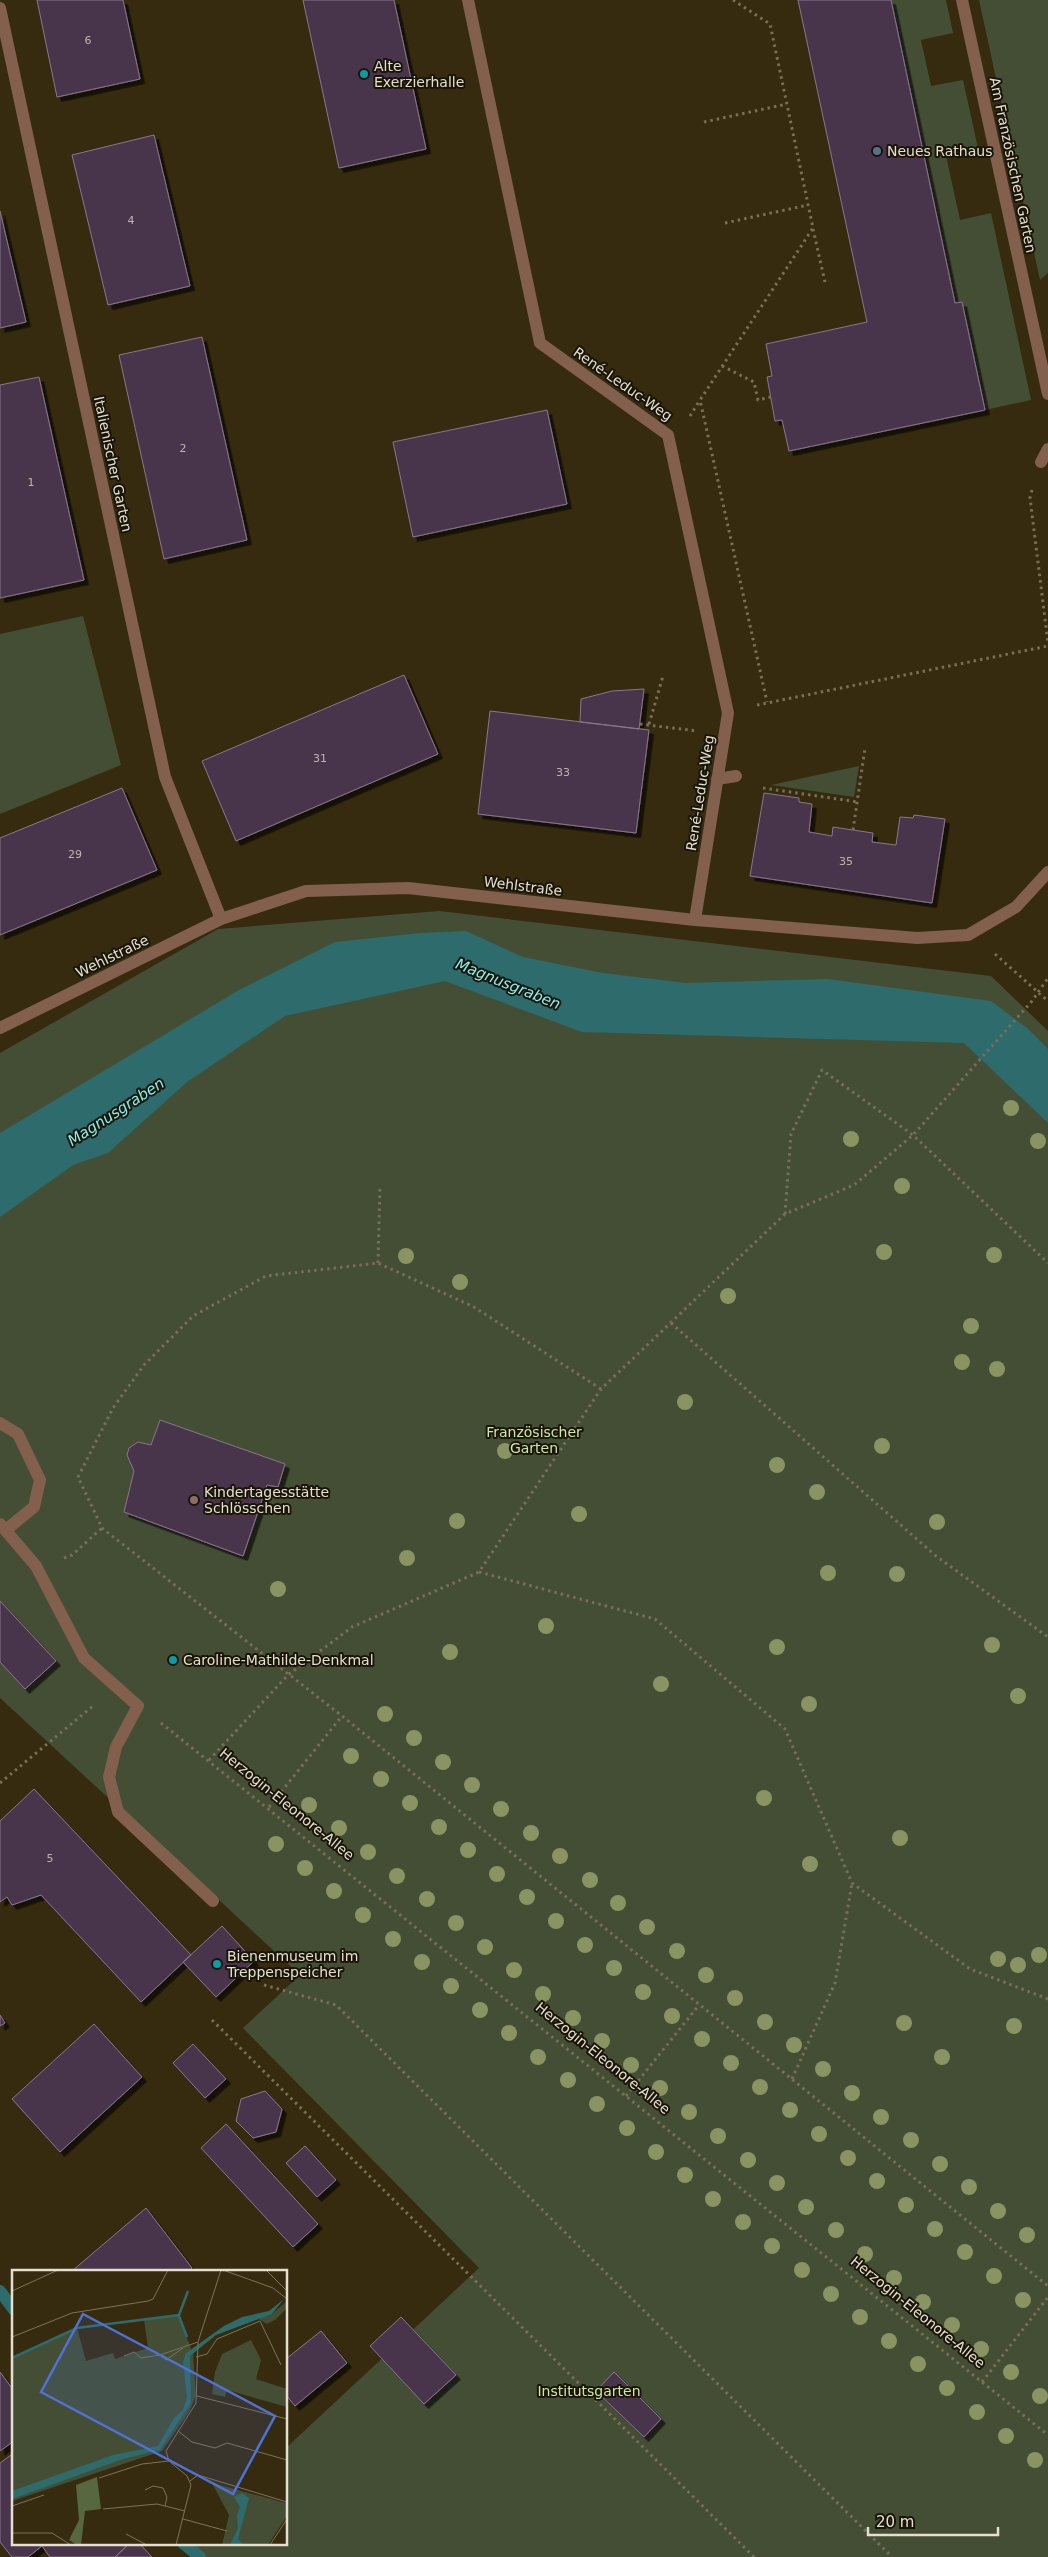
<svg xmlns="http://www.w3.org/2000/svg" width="1048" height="2557" viewBox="0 0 1048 2557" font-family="'DejaVu Sans',sans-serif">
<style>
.green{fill:#444e35}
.water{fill:#2e6b6c}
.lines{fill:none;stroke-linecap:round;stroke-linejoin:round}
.stream{stroke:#2e6b6c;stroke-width:12}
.building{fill:#49354c;stroke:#8b758f;filter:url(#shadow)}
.path{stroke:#796f58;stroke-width:3;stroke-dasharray:2.5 4;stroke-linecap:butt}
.minor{stroke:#835f4d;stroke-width:12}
.tree{fill:#8a9362}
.culture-dot{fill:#0f9aa8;stroke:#191509;stroke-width:2}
.service-dot{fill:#5c6f8a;stroke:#191509;stroke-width:2}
.education-dot{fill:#8d6e63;stroke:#191509;stroke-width:2}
.labels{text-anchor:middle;stroke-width:4;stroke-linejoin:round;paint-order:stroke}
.number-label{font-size:11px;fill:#bfb4ae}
.poi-label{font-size:14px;fill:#e6dfcf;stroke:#191509;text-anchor:start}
.street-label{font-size:14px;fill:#e6dfcf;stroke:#191509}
.park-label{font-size:14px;fill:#cee8a5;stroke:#191509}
.water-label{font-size:15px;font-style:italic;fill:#8bedef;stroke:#191509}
.inset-river{fill:none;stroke:#2e6b6c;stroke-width:2.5}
.inset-road{fill:none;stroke:#7c735c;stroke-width:1}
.view{fill:#4f72d6;fill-opacity:0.15;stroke:#4f72d6;stroke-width:2.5}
.inset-edge{fill:none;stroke:#e6dfcf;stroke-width:2.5}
</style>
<defs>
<filter id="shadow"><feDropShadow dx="4.5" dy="4.5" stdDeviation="0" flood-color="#0009"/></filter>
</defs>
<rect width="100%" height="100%" fill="#362b0f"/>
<!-- green -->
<path class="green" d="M891 0H946L953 33 921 40 931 86 963 80 978 148 946 156 960 220 991 213 1031 400 985 410 962 303H955Z
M979 0H1048V273L1040 280Z
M83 616 121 765 0 814V634Z
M859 766 854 797 771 785Z
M439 911 991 976 1048 1031V2557H203L185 2543H286V2448L479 2268 243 2028 300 1975 0 1698V1053L218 929Z"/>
<!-- water -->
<path class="water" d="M466 931 523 957 603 973 686 983 828 979 991 1001 1027 1028 1048 1049V1123L964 1043 582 1032 445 981 285 1016 187 1082 108 1153 73 1165 0 1217V1133L239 990 335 942 421 933Z"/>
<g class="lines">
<!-- stream -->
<path class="stream" d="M0 2291 14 2310
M183 2543 200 2557"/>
</g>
<!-- building -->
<path class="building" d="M37 0H123L140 79 57 97Z
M303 0H394L426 149 339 168Z
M798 0H891L955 303 962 302 985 410 789 451 782 420 775 421 767 377 772 376 766 344 867 322Z
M154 135 190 286 108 305 72 155Z
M0 211 26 322 0 328Z
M202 337 247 540 164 559 119 355Z
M39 377 84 580 0 598V385Z
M547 410 567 504 413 537 393 442Z
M404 675 438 754 236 841 202 761Z
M644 689 639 729 580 722 581 699 612 691Z
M490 711 649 730 636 833 478 814Z
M122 788 157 870 0 935V838Z
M764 793 799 798V802L812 804 809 832 832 836 833 827 873 833 872 842 896 845 900 817 913 818 914 815 945 819 932 903 750 876Z
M160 1420 285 1464 278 1487 267 1485 243 1556 124 1512 134 1471 127 1455 129 1448 138 1442 151 1445Z
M0 1601 56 1661 25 1689 0 1662Z
M34 1789 191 1955 141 2002 41 1895 12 1905 7 1897 0 1902V1821Z
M222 1926 254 1961 216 1997 183 1962Z
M0 2015 5 2023 0 2026Z
M94 2024 142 2077 60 2152 12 2099Z
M193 2044 226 2079 205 2098 173 2063Z
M265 2091 282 2109 276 2132 253 2138 236 2121 241 2099Z
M226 2124 318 2224 293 2247 201 2148Z
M305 2146 336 2180 317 2197 286 2163Z
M146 2208 192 2268 189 2271H72Z
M401 2317 456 2375 424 2404 370 2346Z
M321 2331 347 2363 295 2406 286 2395V2359Z
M0 2372 14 2391V2441L0 2451Z
M614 2372 661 2419 644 2437 596 2391Z
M14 2453V2543H130L115 2557H50L42 2546 28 2557H12L0 2542V2463Z
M130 2543H139L152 2557H115Z"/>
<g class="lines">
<!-- path -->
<path class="path" d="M733 0 770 24 813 228 700 400 767 702
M704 122 787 104
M725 223 808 205
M813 229 825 282
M722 366 754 382 758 400 771 397
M690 416 700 400
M1032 490 1030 498 1048 643
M757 705 1048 646
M640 724 697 731
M649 724 663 676
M763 788 858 802
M853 830 865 748
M995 954 1048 1001
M785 1214 791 1134 822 1070 913 1135 1048 1263
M378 1263 380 1186
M671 1323 936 1556 1048 1637
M601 1389 474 1307 378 1263 266 1276 193 1316 144 1365 113 1408 78 1477 102 1528 342 1716 1048 2286
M64 1558 72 1555 102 1528
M479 1572 655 1619 785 1729 852 1883 970 1969 1048 1999
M161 1723 1048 2435
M209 1760 288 1675 352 1627 479 1572 601 1389 785 1214 854 1185 913 1135 1032 1001 1048 978
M0 1783 93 1706
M269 1807 342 1716
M264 1985 336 2005 892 2557
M212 2020 754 2557
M792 2079 835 1983 852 1883
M626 2096 699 2005
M982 2382 1048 2297"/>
<!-- minor -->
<path class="minor" d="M468 0 540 343 668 435 728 713 695 920
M962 0 1048 394
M0 8 165 777 221 919
M1041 462 1048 449
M717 779 736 776
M0 1028 221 919 306 891 408 888 695 920 917 938 968 935 1016 907 1048 872
M0 1423 18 1434 40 1480 34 1507 7 1529
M0 1524 36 1566 84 1658 138 1706 116 1747 109 1777 118 1812 213 1901"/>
</g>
<!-- trees -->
<g class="tree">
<circle cx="1011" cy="1108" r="8"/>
<circle cx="851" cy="1139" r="8"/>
<circle cx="1038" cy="1141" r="8"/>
<circle cx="902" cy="1186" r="8"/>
<circle cx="884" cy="1252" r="8"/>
<circle cx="994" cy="1255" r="8"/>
<circle cx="406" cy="1256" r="8"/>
<circle cx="460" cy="1282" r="8"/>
<circle cx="728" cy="1296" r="8"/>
<circle cx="971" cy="1326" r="8"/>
<circle cx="962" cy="1362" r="8"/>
<circle cx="997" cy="1369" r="8"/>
<circle cx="685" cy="1402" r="8"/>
<circle cx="882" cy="1446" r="8"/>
<circle cx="505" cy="1451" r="8"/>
<circle cx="777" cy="1465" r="8"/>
<circle cx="817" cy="1492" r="8"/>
<circle cx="579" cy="1514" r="8"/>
<circle cx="457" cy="1521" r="8"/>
<circle cx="937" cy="1522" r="8"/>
<circle cx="407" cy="1558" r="8"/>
<circle cx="828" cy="1573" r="8"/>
<circle cx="897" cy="1574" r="8"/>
<circle cx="278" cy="1589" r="8"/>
<circle cx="546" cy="1626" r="8"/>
<circle cx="992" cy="1645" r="8"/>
<circle cx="777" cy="1647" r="8"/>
<circle cx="450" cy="1652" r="8"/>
<circle cx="661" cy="1684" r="8"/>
<circle cx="1018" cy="1696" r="8"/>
<circle cx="809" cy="1704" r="8"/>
<circle cx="385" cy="1714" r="8"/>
<circle cx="414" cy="1738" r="8"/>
<circle cx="351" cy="1756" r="8"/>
<circle cx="443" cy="1762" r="8"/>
<circle cx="381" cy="1779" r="8"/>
<circle cx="472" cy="1785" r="8"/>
<circle cx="764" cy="1798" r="8"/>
<circle cx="410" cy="1803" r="8"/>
<circle cx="309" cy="1805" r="8"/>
<circle cx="501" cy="1809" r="8"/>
<circle cx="439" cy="1827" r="8"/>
<circle cx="339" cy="1828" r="8"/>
<circle cx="531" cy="1833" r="8"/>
<circle cx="900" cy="1838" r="8"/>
<circle cx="276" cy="1844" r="8"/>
<circle cx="468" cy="1850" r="8"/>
<circle cx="368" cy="1852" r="8"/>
<circle cx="560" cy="1856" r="8"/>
<circle cx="810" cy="1864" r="8"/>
<circle cx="305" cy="1868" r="8"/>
<circle cx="497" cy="1874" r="8"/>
<circle cx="397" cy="1876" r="8"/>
<circle cx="590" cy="1880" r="8"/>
<circle cx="334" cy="1891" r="8"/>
<circle cx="527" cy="1897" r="8"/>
<circle cx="427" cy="1899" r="8"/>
<circle cx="618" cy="1903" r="8"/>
<circle cx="363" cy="1915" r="8"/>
<circle cx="556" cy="1921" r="8"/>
<circle cx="456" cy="1923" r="8"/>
<circle cx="647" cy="1927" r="8"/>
<circle cx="393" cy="1939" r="8"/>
<circle cx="585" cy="1945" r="8"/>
<circle cx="485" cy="1947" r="8"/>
<circle cx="677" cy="1951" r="8"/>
<circle cx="1039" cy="1955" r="8"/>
<circle cx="998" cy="1959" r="8"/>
<circle cx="422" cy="1962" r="8"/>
<circle cx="1018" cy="1965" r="8"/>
<circle cx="614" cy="1968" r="8"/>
<circle cx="514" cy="1970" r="8"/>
<circle cx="706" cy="1975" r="8"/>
<circle cx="451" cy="1986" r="8"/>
<circle cx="643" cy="1992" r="8"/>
<circle cx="543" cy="1994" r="8"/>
<circle cx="735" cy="1998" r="8"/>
<circle cx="480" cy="2010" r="8"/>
<circle cx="672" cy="2016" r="8"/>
<circle cx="573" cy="2018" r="8"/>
<circle cx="765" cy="2022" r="8"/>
<circle cx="904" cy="2023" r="8"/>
<circle cx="1014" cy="2026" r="8"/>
<circle cx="509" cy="2033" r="8"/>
<circle cx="702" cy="2039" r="8"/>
<circle cx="602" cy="2041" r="8"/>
<circle cx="794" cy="2045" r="8"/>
<circle cx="538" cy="2057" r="8"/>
<circle cx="942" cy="2057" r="8"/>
<circle cx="731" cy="2063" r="8"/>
<circle cx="631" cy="2065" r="8"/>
<circle cx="823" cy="2069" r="8"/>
<circle cx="568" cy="2080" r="8"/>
<circle cx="760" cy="2087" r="8"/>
<circle cx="660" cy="2088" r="8"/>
<circle cx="852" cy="2093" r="8"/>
<circle cx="597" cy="2104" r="8"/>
<circle cx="790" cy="2110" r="8"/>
<circle cx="689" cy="2112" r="8"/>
<circle cx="881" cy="2117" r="8"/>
<circle cx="627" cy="2128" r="8"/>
<circle cx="819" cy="2134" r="8"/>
<circle cx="718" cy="2136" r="8"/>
<circle cx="911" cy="2140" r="8"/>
<circle cx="656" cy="2152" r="8"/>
<circle cx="848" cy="2158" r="8"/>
<circle cx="748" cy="2160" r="8"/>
<circle cx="940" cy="2164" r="8"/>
<circle cx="685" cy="2175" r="8"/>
<circle cx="877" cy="2181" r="8"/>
<circle cx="777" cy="2183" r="8"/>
<circle cx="969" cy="2187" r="8"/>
<circle cx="713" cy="2199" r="8"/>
<circle cx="906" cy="2205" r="8"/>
<circle cx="806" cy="2207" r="8"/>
<circle cx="998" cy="2211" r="8"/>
<circle cx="743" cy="2222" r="8"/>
<circle cx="935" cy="2229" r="8"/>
<circle cx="836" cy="2230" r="8"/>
<circle cx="1027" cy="2235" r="8"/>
<circle cx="772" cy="2246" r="8"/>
<circle cx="965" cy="2252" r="8"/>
<circle cx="865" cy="2254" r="8"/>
<circle cx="802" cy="2270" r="8"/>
<circle cx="994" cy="2276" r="8"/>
<circle cx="894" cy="2278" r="8"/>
<circle cx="831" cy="2294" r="8"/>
<circle cx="1023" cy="2300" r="8"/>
<circle cx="923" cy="2302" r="8"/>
<circle cx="860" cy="2317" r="8"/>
<circle cx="952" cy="2325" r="8"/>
<circle cx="889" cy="2341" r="8"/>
<circle cx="981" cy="2349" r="8"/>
<circle cx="918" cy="2364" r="8"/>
<circle cx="1011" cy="2372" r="8"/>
<circle cx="947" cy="2388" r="8"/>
<circle cx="1040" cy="2396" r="8"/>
<circle cx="977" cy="2412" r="8"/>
<circle cx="1006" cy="2436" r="8"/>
<circle cx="1035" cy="2460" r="8"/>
</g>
<!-- markers -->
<g class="culture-dot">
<circle cx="364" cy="74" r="5"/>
<circle cx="173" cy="1660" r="5"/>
<circle cx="217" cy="1964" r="5"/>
</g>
<circle class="service-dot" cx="877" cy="151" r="5"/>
<circle class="education-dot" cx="194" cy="1500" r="5"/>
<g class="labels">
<!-- number labels -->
<g class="number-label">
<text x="88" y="44">6</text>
<text x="131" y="224">4</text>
<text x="183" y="452">2</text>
<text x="31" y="486">1</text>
<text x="320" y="762">31</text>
<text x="563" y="776">33</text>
<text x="75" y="858">29</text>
<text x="846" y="865">35</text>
<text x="50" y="1862">5</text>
</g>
<!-- poi labels -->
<g class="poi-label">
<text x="374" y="71">Alte<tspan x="374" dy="16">Exerzierhalle</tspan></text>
<text x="887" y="156">Neues Rathaus</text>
<text x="204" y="1497">Kindertagesstätte<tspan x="204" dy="16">Schlösschen</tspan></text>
<text x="183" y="1665">Caroline-Mathilde-Denkmal</text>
<text x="227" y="1961">Bienenmuseum im<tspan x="227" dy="16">Treppenspeicher</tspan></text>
</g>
<!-- street labels -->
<g class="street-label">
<text transform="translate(1013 165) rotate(78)" y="5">Am Französischen Garten</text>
<text transform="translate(623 384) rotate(35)" y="5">René-Leduc-Weg</text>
<text transform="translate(113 464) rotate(78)" y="5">Italienischer Garten</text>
<text transform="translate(700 793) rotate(-81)" y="5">René-Leduc-Weg</text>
<text transform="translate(523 886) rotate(7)" y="5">Wehlstraße</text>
<text transform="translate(112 956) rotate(-26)" y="5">Wehlstraße</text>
<text transform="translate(287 1804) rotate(39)" y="5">Herzogin-Eleonore-Allee</text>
<text transform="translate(603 2058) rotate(39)" y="5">Herzogin-Eleonore-Allee</text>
<text transform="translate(918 2312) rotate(39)" y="5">Herzogin-Eleonore-Allee</text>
</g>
<!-- park labels -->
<g class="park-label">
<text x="534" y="1437">Französischer<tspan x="534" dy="16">Garten</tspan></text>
<text x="589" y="2396">Institutsgarten</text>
</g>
<!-- water labels -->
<g class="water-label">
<text transform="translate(508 984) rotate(22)" y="5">Magnusgraben</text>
<text transform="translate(116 1112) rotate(-33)" y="5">Magnusgraben</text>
</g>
</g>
<!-- overview -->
<g transform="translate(12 2270)">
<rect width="275" height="275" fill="#362b0f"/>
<path d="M275 31V38L263 50 255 54 245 48 260 44ZM162 45 167 46 181 84 184 125 177 142 150 181 0 231V89L65 58 74 91 101 83 103 89 136 78 132 49ZM239 70 249 90 244 109 275 119V137L215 120 213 127 200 124 203 102 210 84ZM200 213 274 233 275 246 256 275H210L217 245Z" fill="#444e35"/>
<path d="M85 207 89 239 73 241 69 275H65L57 270 67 250 64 215Z" fill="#57673f"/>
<path d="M272 29 260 44 204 65 178 86 179 133 148 180 111 189 0 229V221L101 185 146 176 162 148 171 140 175 127 171 92 174 83 212 56 230 47 257 41ZM230 223 237 228 226 269 232 275H218L226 258 225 245 228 237 222 227Z" fill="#2e6b6c"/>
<path class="inset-river" d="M167 46 175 67M0 88 65 58 167 45 176 21"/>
<path class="inset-road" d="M211 0 261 18 275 29M254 0 275 21M0 21 46 0M0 67 60 43 136 31 141 29 156 0M148 85 154 90 171 78M112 86 122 82 129 88 148 85 186 72M184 87 195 84 205 69 248 51 269 95M185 126 275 149M166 161 180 172 203 178 215 173 275 190M87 208 130 194 157 191M178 211 186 205 275 232M133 220 141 216 151 218 155 227 153 236M0 236 32 225M91 239 145 234 173 241M171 249 215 261M0 263H40L59 275M114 264 135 275M164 275 179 215 175 206 157 191 154 181 184 133 186 72 209 0M258 275 275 249"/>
<path class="view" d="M71 44 263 146 221 224 29 122Z"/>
<rect width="275" height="275" class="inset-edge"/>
</g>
<!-- scale -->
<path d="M868 2527v8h130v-8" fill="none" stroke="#e6dfcf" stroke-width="2.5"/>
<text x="876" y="2527" font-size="15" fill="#e6dfcf" stroke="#191509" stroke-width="4" paint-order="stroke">20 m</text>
</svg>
